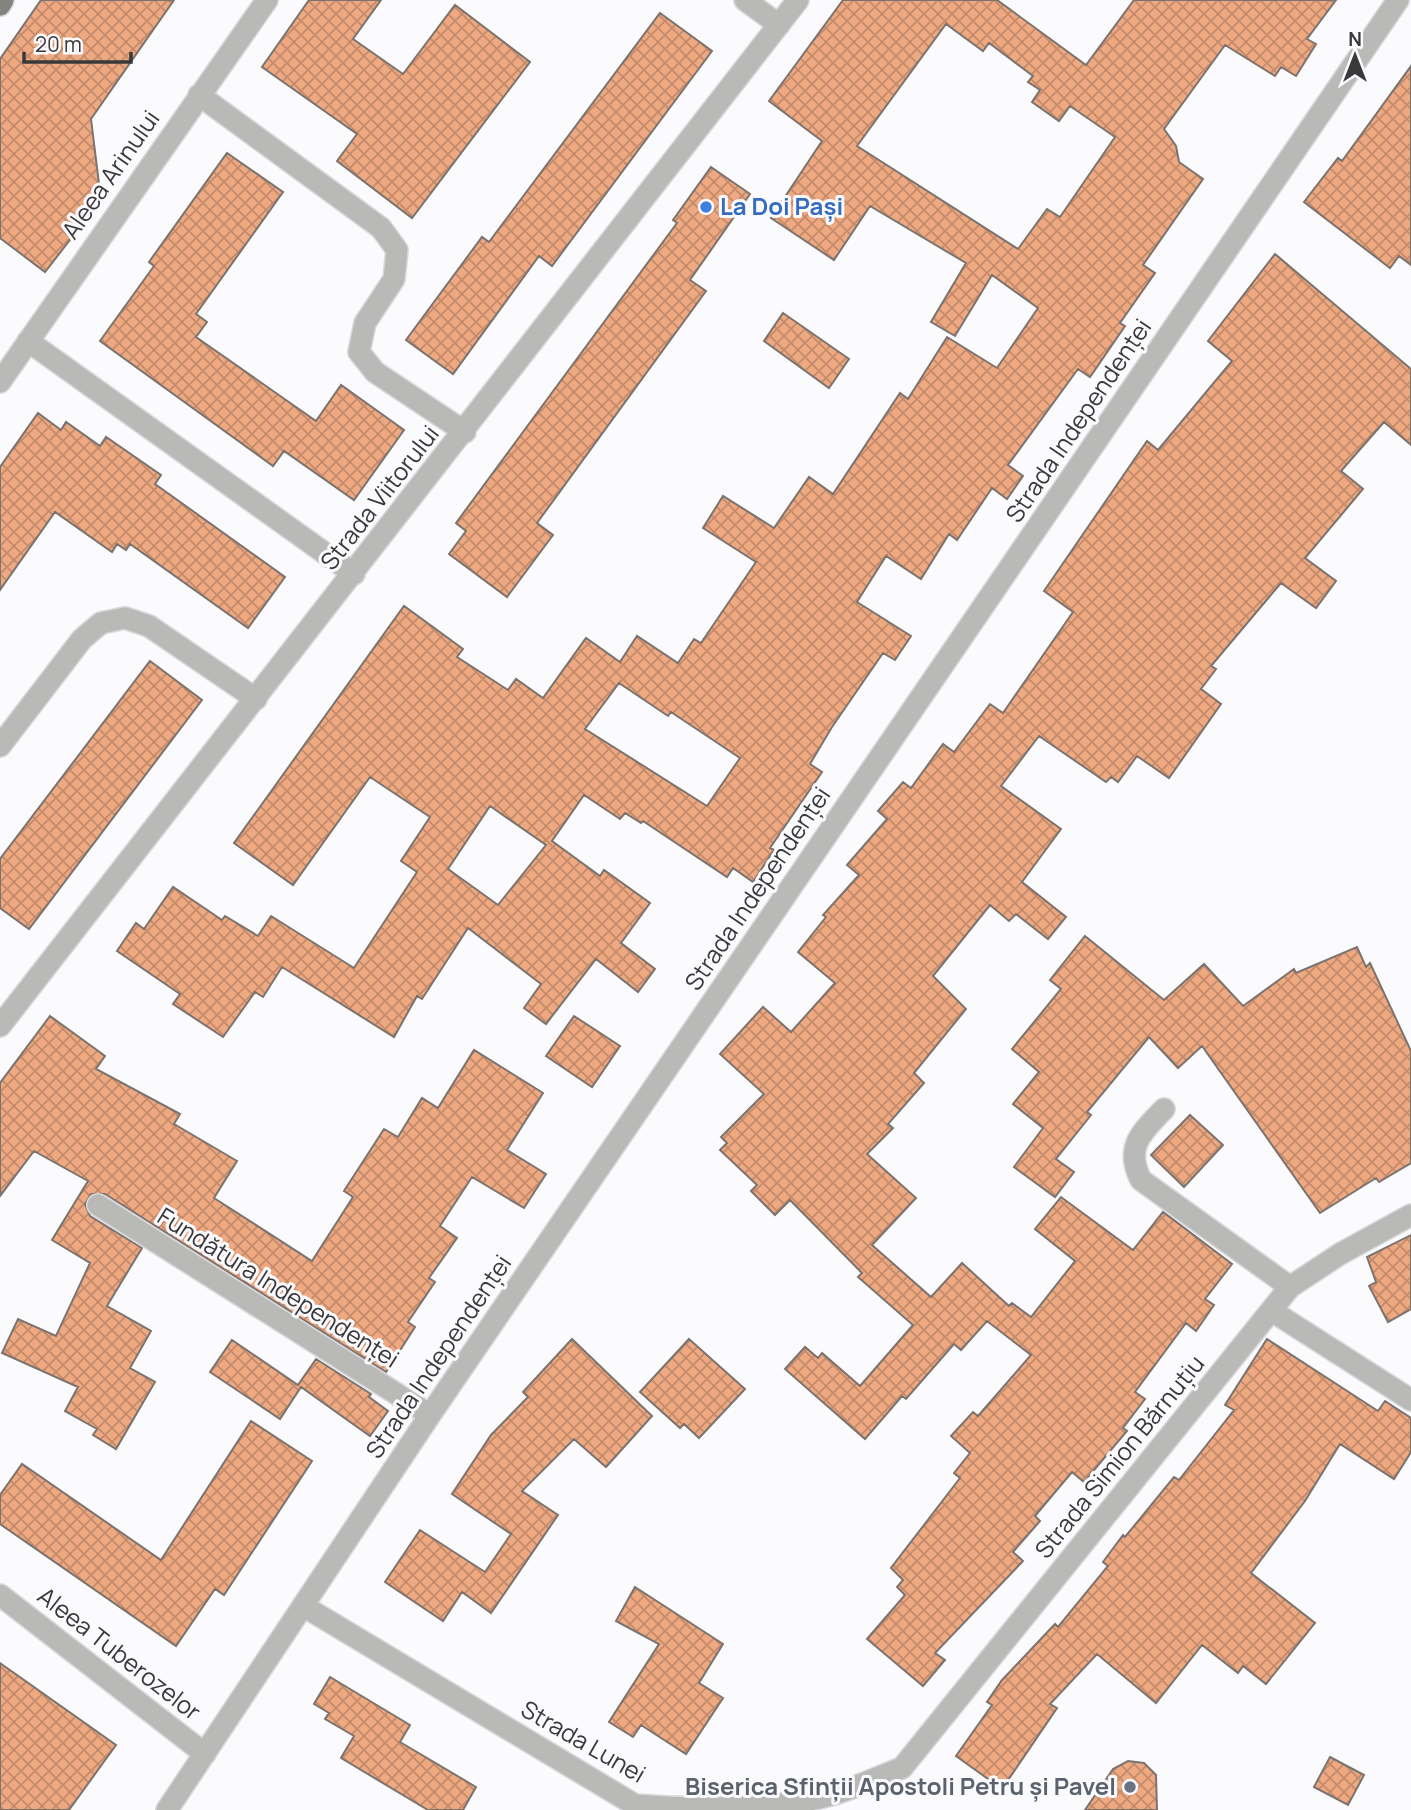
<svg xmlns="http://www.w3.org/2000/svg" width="1411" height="1810" viewBox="0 0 1411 1810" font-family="Manrope,sans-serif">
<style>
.building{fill:url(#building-cross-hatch);stroke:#7b736f;stroke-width:2;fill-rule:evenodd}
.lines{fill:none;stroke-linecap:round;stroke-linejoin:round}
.street-casing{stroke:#d8d8db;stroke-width:24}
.primary-casing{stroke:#d8d8db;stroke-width:24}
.street{stroke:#b9bab7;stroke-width:21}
.primary{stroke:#82847d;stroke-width:21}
.shop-dot{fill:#3f7fe0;stroke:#fbfbfe;stroke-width:2.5}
.worship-dot{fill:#6b7280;stroke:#fbfbfe;stroke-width:2.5}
.labels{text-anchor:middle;stroke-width:6;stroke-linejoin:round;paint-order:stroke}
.street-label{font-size:24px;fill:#39383b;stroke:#fbfbfe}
.shop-label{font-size:24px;font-weight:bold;fill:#366cbe;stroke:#fbfbfe;text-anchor:start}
.worship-label{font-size:24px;font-weight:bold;fill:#5b616d;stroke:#fbfbfe;text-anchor:end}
</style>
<defs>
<pattern id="building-cross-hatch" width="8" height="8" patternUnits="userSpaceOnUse" patternTransform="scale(1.75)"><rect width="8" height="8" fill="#efa981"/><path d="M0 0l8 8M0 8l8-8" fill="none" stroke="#c38b6b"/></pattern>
</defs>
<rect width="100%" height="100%" fill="#fbfbfe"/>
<!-- building -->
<path class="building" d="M41 0H174L91 119 101 200 45 272 0 238V59Z
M309 0H381L353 39 403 74 455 5 530 62 412 218 337 161 357 134 262 67Z
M843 0H997L1086 65 1134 0H1336L1307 39 1316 44 1296 76 1281 67 1275 76 1225 45 1164 129 1176 146 1179 162 1203 179 1143 265 1155 273 1120 323 1125 326 1090 377 1078 369 1008 465 1023 476 1007 499 992 488 957 540 949 534 921 579 886 556 857 602 911 636 895 660 883 653 832 727 810 764 822 772 770 848 774 850 753 882 733 868 727 877 643 821 641 823 625 813 620 819 584 795 552 841 600 876 604 870 650 903 621 943 655 969 638 992 596 959 546 1024 524 1008 541 984 468 928 422 999 417 996 394 1037 282 967 263 997 255 992 223 1037 173 1004 180 994 117 951 136 923 144 929 173 887 222 920 225 916 258 936 271 916 354 968 417 872 401 861 430 817 370 777 293 885 234 843 404 606 463 649 457 657 508 690 516 679 543 698 586 638 620 662 637 636 678 663 694 639 701 643 756 562 703 528 723 496 774 528 809 477 833 494 900 393 908 399 947 337 997 368 1038 308 992 275 955 336 931 322 966 263 870 206 834 260 771 218 822 141 769 101ZM946 24 983 51 989 43 1033 76 1028 82 1040 90 1032 102 1059 121 1070 106 1115 137 1060 217 1047 209 1018 249 857 146ZM619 683 668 716 671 712 740 758 707 806 585 729ZM490 806 546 845 498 905 448 869Z
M660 13 712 51 552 266 539 256 453 374 406 340 482 237 489 242Z
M1411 66V265L1399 256 1390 268 1304 202 1338 158 1342 161Z
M227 153 283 192 196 314 207 322 196 337 316 421 341 385 404 430 354 500 284 451 273 466 100 341 154 266 149 262Z
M711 167 750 194 690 280 706 291 537 523 553 535 507 597 449 554 466 531 456 523 677 223 673 220Z
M1275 254 1411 369V445L1384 422 1341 471 1363 489 1305 558 1336 581 1316 608 1281 583 1211 666 1216 669 1201 689 1221 704 1169 778 1137 756 1118 782 1111 777 1106 782 1039 736 1001 786 1061 829 1022 882 1066 917 1048 939 1016 914 1009 921 990 905 933 976 966 1009 914 1073 924 1083 888 1124 893 1128 867 1154 916 1198 872 1245 931 1297 962 1263 1009 1306 1012 1303 1031 1317 1075 1261 1035 1229 1061 1197 1133 1250 1163 1212 1232 1264 1205 1299 1214 1305 1196 1331 1186 1323 1135 1392 1145 1399 1123 1428 1127 1431 1084 1482 1072 1472 1035 1516 1040 1521 1013 1552 1023 1561 935 1653 945 1660 923 1686 867 1639 905 1595 897 1587 903 1580 891 1568 960 1478 954 1473 970 1453 951 1436 973 1412 978 1416 1031 1355 987 1321 961 1350 954 1344 906 1399 902 1396 865 1439 785 1369 805 1347 818 1358 822 1353 860 1386 913 1325 858 1277 862 1273 790 1200 775 1215 751 1191 757 1185 720 1150 727 1143 721 1137 764 1094 720 1054 763 1007 791 1032 835 983 798 952 826 917 823 915 859 875 847 865 887 819 878 811 903 782 911 788 943 744 954 752 990 704 1003 713 1073 612 1044 591 1147 441 1158 450 1232 361 1208 341Z
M783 313 849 359 829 388 764 341Z
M38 413 61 430 66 422 100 446 106 437 161 475 155 484 285 577 248 628 130 544 126 550 117 544 112 552 55 512 0 590V467Z
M150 661 202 700 29 929 0 908V859Z
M1085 936 1164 1000 1204 964 1243 1006 1294 969 1296 973 1357 947 1366 967 1370 963 1411 1051V1163L1379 1182 1376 1178 1320 1213 1202 1046 1178 1068 1149 1037 1087 1112 1091 1115 1056 1159 1074 1172 1055 1197 1014 1167 1043 1128 1013 1104 1039 1072 1012 1049 1061 989 1050 980Z
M50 1016 105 1056 96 1069 180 1114 174 1124 237 1161 214 1198 312 1261 353 1197 344 1191 384 1129 398 1137 422 1098 438 1108 474 1050 543 1093 507 1150 546 1174 524 1208 472 1177 440 1226 457 1238 429 1278 435 1282 408 1322 415 1327 386 1372 105 1194H91L85 1204 90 1216 142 1248 107 1306 151 1331 130 1368 155 1382 116 1449 93 1435 97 1429 65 1411 78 1387 2 1353 18 1319 56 1336 90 1263 52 1240 88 1181 34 1151 0 1196V1083Z
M574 1016 620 1046 592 1087 546 1056Z
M1190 1115 1223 1145 1184 1187 1151 1155Z
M1411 1235V1309L1388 1322 1369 1286 1376 1282 1367 1257Z
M572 1339 652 1416 606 1467 574 1439 522 1491 558 1515 491 1613 462 1592 443 1621 385 1582 420 1530 485 1572 511 1534 452 1494 491 1435 528 1397 523 1392Z
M689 1339 745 1389 699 1438 684 1424 680 1428 640 1392Z
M1267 1339 1378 1411 1385 1401 1411 1418V1452L1394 1479 1340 1444 1305 1501 1251 1573 1315 1623 1266 1684 1243 1666 1238 1673 1202 1645 1156 1703 1097 1654 1050 1704 1057 1708 1002 1789 956 1756 992 1705 987 1702 1002 1680 1055 1624 1058 1627 1108 1566 1103 1562 1123 1535 1125 1537 1174 1477 1179 1480 1234 1410 1225 1405Z
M232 1340 298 1385 316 1359 371 1394 369 1397 388 1411 370 1436 301 1387 280 1419 210 1372Z
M251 1421 312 1461 224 1595 215 1589 176 1646 0 1524V1495L22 1464 161 1560Z
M635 1587 723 1644 699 1683 723 1698 686 1754 641 1725 633 1737 609 1722 659 1644 616 1621Z
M0 1663 116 1745 69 1810H0Z
M330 1677 410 1725 400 1742 476 1787 463 1810H428L341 1758 354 1736 325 1719 329 1713 314 1704Z
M1330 1757 1364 1775 1348 1805 1314 1787Z
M1128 1761 1144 1763 1156 1775 1157 1810H1085L1113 1769Z"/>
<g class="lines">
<!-- street casing -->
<g class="street-casing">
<path id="street" d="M745 0 779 25
M199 95 381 228 397 250 394 279 365 323 359 352 375 372 465 432
M28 341 354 574
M0 382 267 0
M0 746 82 639 101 623 125 618 149 626 256 699
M0 1026 798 0
M1164 1109C1142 1132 1124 1147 1141 1180L1290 1287
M98 1205 430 1415
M1272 1311 1411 1400
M0 1595 205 1754
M305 1607 635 1805C692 1810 776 1810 831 1795 855 1788 878 1777 902 1768L1290 1287 1340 1254 1411 1215
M167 1810 430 1415 1398 0"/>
</g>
<!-- primary casing -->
<g class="primary-casing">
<path id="primary" d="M0 5 3 0"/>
</g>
<!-- street -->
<use href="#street" class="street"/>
<!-- primary -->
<use href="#primary" class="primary"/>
</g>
<!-- markers -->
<circle class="shop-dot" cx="706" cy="207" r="7"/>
<circle class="worship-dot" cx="1130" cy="1787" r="7"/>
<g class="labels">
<!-- street labels -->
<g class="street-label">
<text transform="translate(111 175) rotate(-55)" y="8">Aleea Arinului</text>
<text transform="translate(1079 421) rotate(-56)" y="8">Strada Independenței</text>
<text transform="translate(380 498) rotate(-52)" y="8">Strada Viitorului</text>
<text transform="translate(758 889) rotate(-56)" y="8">Strada Independenței</text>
<text transform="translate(278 1288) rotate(32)" y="8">Fundătura Independenței</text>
<text transform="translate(439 1357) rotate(-56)" y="8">Strada Independenței</text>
<text transform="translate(1120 1457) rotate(-51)" y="8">Strada Simion Bărnuțiu</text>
<text transform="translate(119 1654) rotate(38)" y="8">Aleea Tuberozelor</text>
<text transform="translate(583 1742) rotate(30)" y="8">Strada Lunei</text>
</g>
<!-- shop labels -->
<g class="shop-label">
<text x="720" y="215">La Doi Pași</text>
</g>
<!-- worship labels -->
<g class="worship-label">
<text x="1116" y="1795">Biserica Sfinții Apostoli Petru și Pavel</text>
</g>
</g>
<!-- north arrow -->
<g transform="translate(1355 56)" stroke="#fbfbfe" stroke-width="5" paint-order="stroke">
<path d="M0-5L12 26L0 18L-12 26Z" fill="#39383b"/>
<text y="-10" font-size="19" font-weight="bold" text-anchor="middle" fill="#39383b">N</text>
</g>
<!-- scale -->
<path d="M24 52v10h107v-10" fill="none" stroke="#39383b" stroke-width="3.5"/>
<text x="35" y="52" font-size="21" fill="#39383b" stroke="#fbfbfe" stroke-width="5" paint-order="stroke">20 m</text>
</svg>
